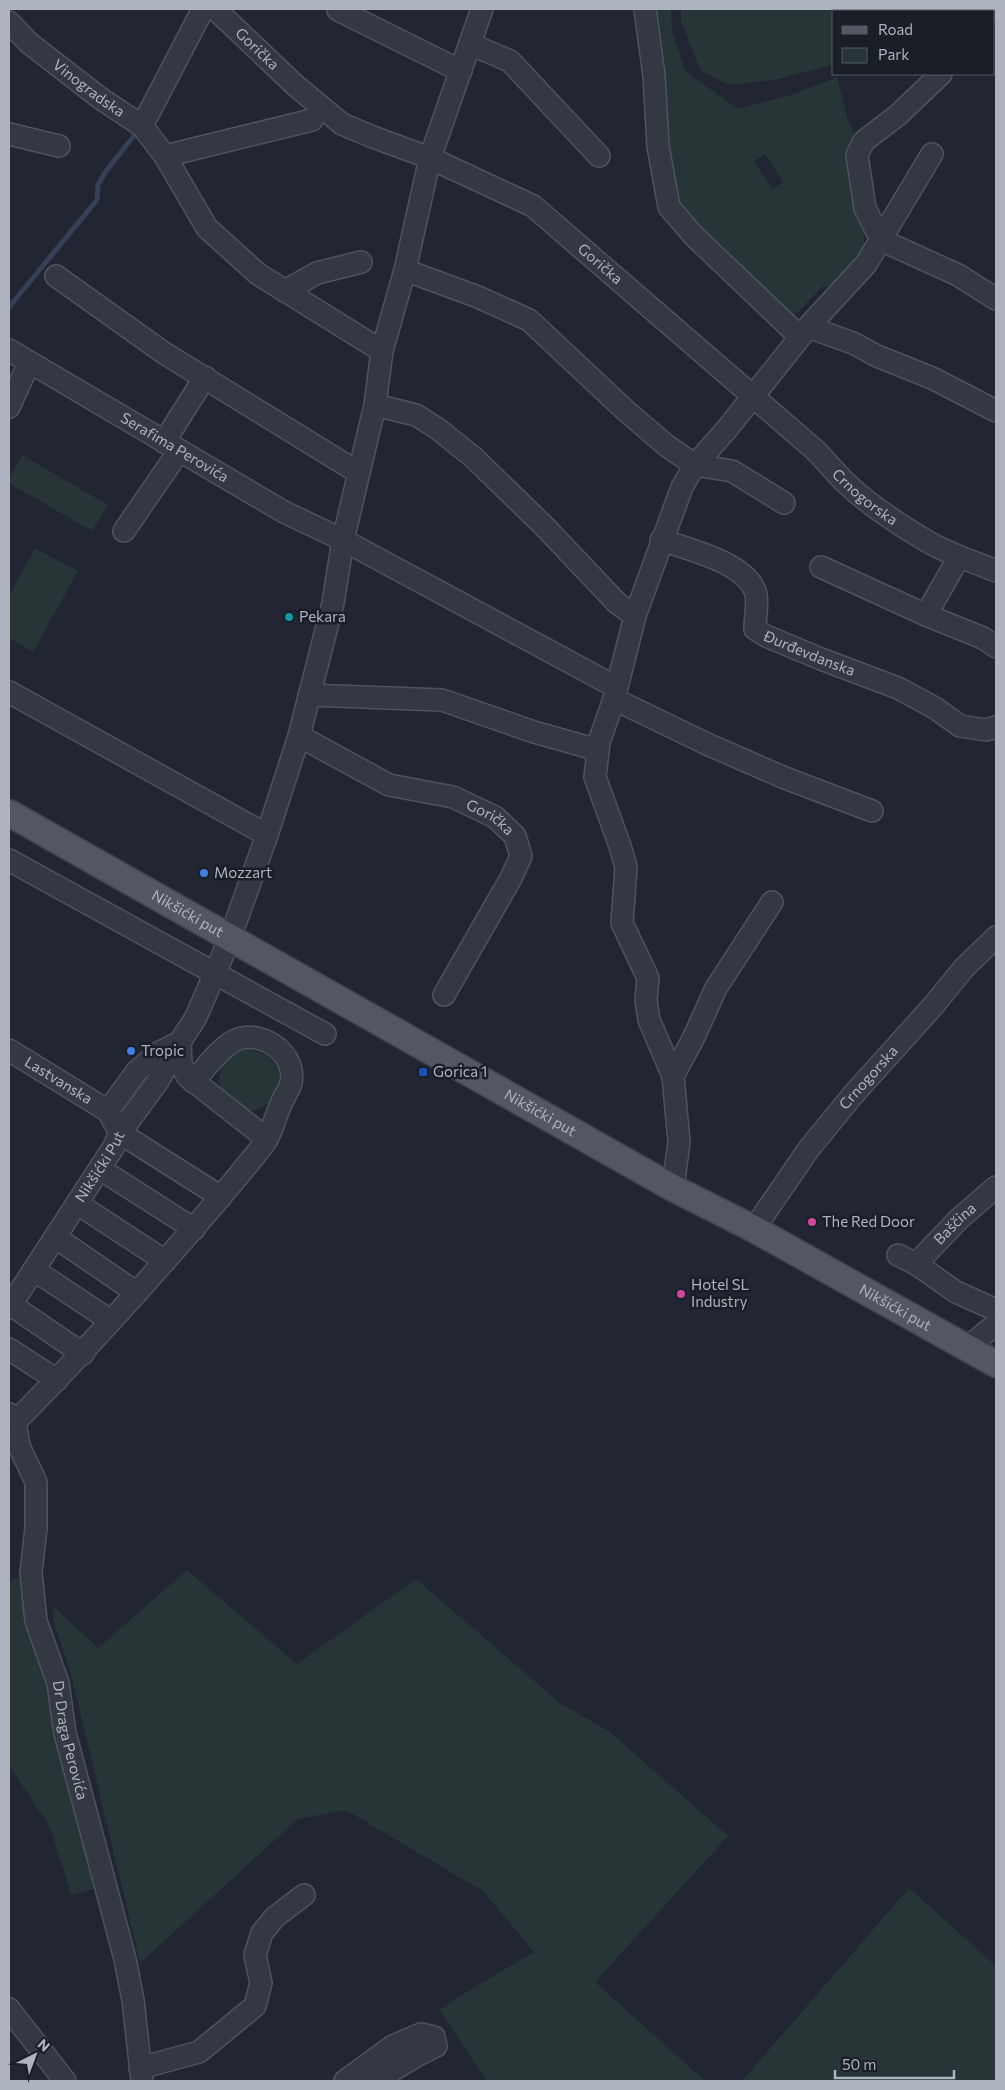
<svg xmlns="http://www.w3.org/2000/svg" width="1005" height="2090" viewBox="0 0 1005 2090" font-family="Commissioner,sans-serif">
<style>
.green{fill:#273537;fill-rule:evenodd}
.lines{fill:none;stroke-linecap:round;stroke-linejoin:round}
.stream{stroke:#364058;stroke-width:5}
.minor-casing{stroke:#4e535e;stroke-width:24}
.major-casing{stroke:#3d424d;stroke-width:29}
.minor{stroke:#343843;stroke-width:21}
.major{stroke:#525763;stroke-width:26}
.culture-dot{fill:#0f9aa8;stroke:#191e27;stroke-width:2}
.shop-dot{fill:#3f7fe0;stroke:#191e27;stroke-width:2}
.transit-dot{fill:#1a4fb4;stroke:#191e27;stroke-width:2}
.hotel-dot{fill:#d1479c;stroke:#191e27;stroke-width:2}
.labels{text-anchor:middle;stroke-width:5;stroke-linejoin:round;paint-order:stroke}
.street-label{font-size:15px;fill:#aeb3c0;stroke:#191e27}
.poi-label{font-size:15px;fill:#aeb3c0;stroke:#191e27;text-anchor:start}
</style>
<rect width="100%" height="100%" fill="#212632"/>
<!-- green -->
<path class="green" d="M654 9H671L672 31 685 71 738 109 794 94 837 77 847 117 855 138 864 220V249L833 286H823L790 320 676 204 661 128ZM765 154 783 182 772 189 754 161Z
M681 9H842V11H834V64L775 80 728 85 700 70 681 21Z
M22 455 108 505 92 531 9 483V478Z
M35 548 78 571 33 652 9 638V596Z
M246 1050C290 1052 291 1106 248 1111L220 1090C216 1070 225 1055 246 1050Z
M187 1570 297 1664 416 1579 560 1703 610 1732 728 1836 595 1982 705 2081H487L440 2010 460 1996 534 1952 484 1892 346 1810 298 1819 140 1963 71 1674 53 1619 54 1607 98 1648Z
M20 1578 30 1627 47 1670 104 1886 71 1895 51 1829 9 1765V1584L13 1579Z
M909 1888 996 1966V2081H742Z"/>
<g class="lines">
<!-- stream -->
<path class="stream" d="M9 307 97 200 98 185 106 171 133 137"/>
<!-- minor casing -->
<g class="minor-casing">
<g id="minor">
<path id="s1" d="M215 9 296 86 342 124 373 137 430 158 533 206 815 450C825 460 834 471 844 481 867 504 898 524 925 540 948 554 972 561 996 571"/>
<path d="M645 9 654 76 658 146 669 207 694 236 800 337"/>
<path d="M338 10 461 71"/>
<path d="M986 11 987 9"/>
<path id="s2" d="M9 22 29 43 100 98 142 126 165 156 207 228 258 274 382 351"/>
<path d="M470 44 510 61 599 156"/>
<path d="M941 74 898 115 864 141 857 155 865 208 881 240 958 275 996 299"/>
<path d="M142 126 203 9"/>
<path d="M9 134 59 146"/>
<path d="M165 156 312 120"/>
<path d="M405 270 478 297 529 320 625 410 667 446 695 465 732 471 784 503"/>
<path d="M56 276 164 353 359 473"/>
<path d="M285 291 317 273 361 262"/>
<path d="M808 327 853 343 877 356 932 378 996 411"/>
<path id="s3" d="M9 350 284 512 343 540 616 687"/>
<path d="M375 405 416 415 438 429 473 457 545 527 617 603 635 616"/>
<path d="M9 407 29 363"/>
<path d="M164 442 205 377"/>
<path d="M124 531 179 451"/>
<path id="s4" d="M661 540C688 549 748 563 756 594 758 604 755 618 755 629L766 636 821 659 898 688 935 708 960 726 986 730 996 727"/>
<path d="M821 567 926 615 983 638 996 647"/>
<path d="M926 615 959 557"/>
<path d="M9 692 267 835"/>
<path d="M309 695 442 700 534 732 598 750"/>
<path d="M614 699 707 744 785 778 872 811"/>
<path id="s5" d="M299 736 389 785 453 797 495 817 515 836 521 856 511 878 444 995"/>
<path d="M9 860 325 1034"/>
<path d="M180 1042 158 1081 120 1133 221 1197"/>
<path d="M180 1042 181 1064 187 1076 267 1139"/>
<path id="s6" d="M9 1050 108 1111"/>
<path d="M673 1076 694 1037 716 988 772 902"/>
<path d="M100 1169 194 1229"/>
<path d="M673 1188 679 1142 673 1076 649 1020 646 1000 648 978 622 923 626 867 620 846 595 777 599 742 614 699 635 616 682 487 695 465 727 429 808 327 866 264 932 154"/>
<path d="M78 1204 165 1261"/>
<path id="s7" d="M754 1229 808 1150 852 1096 933 1006 964 968 996 937"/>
<path d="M55 1237 137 1293"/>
<path d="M898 1255 916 1264 956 1292 996 1310"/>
<path id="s8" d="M916 1264 959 1219 996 1187"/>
<path d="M34 1270 111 1321"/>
<path d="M11 1305 83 1354"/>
<path id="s9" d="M9 1308 113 1148 120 1133 108 1111 137 1071 158 1053 180 1042 196 1017 230 938 267 835 299 736 333 603 343 540 375 405 382 351 405 270 430 158 482 9"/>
<path d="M967 1348 996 1324"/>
<path d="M9 1349 57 1380"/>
<path id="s10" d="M9 1414 15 1422 19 1446 36 1482V1528L31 1573 36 1621 58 1683 65 1733 125 1959 133 2000 142 2081"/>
<path d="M15 1422C74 1363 130 1301 185 1238 203 1218 221 1196 239 1175 248 1163 259 1152 267 1139 273 1128 276 1115 281 1104 284 1097 289 1090 291 1083 297 1054 262 1029 236 1040 221 1046 204 1070 193 1082"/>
<path d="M9 2009 65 2081"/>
<path d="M140 2068 199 2052 255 2006 261 1983 255 1955 262 1933 275 1917 304 1895"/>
<path d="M345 2081 393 2046 421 2034 434 2037 436 2046 418 2055 375 2081"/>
</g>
</g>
<!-- major casing -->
<g class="major-casing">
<g id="major">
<path id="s11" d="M9 813 673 1188 754 1229 996 1364"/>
</g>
</g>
<!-- minor -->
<use href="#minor" class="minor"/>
<!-- major -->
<use href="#major" class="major"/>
</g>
<!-- markers -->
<circle class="culture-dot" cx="289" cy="617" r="5"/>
<g class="shop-dot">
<circle cx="204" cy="873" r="5"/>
<circle cx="131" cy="1051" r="5"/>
</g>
<rect class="transit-dot" x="418" y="1067" width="10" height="10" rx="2.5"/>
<g class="hotel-dot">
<circle cx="812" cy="1222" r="5"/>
<circle cx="681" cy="1294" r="5"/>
</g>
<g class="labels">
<!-- street labels -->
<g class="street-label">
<text dy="5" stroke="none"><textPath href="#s1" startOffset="58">Gorička</textPath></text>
<text dy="5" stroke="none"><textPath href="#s2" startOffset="104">Vinogradska</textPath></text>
<text dy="5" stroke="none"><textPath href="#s1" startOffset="468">Gorička</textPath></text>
<text dy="5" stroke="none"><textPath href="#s3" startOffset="192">Serafima Perovića</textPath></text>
<text dy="5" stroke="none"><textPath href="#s1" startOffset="821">Crnogorska</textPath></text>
<text dy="5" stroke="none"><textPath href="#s4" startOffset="208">Đurđevdanska</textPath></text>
<text dy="5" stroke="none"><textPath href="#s5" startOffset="210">Gorička</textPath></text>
<text dy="5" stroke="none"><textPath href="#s11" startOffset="205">Nikšićki put</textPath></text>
<text dy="5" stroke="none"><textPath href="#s7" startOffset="190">Crnogorska</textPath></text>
<text dy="5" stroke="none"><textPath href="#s6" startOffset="58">Lastvanska</textPath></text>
<text dy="5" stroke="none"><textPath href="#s11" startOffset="610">Nikšićki put</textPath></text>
<text dy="5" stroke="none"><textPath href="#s9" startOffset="168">Nikšićki Put</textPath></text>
<text dy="5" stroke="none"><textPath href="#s8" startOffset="56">Baščina</textPath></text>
<text dy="5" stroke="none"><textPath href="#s11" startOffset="1015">Nikšićki put</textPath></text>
<text dy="5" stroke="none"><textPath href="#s10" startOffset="338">Dr Draga Perovića</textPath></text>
</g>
<!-- poi labels -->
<g class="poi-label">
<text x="299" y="622">Pekara</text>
<text x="214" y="878">Mozzart</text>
<text x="141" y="1056">Tropic</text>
<text x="433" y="1077">Gorica 1</text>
<text x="822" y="1227">The Red Door</text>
<text x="691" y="1290">Hotel SL<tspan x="691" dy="17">Industry</tspan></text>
</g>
</g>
<!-- border -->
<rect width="1005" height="2090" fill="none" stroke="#aeb3c0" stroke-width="20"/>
<!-- legend -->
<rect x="832" y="10" width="162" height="65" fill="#191e27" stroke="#555a64"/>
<rect x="842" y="26" width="25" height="8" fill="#525763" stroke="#555a64"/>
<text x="878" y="35" font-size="15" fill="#aeb3c0">Road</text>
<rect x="842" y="48" width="25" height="15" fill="#273537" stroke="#555a64"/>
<text x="878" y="60" font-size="15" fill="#aeb3c0">Park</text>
<!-- north arrow -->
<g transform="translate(35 2055) rotate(42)" stroke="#191e27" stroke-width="4" paint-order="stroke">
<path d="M0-4L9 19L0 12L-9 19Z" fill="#aeb3c0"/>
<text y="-8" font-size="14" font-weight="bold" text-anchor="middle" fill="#aeb3c0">N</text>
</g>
<!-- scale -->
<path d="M835 2070v8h119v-8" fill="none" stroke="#aeb3c0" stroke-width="2.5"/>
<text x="842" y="2070" font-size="15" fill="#aeb3c0" stroke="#191e27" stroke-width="4" paint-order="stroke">50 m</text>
</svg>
